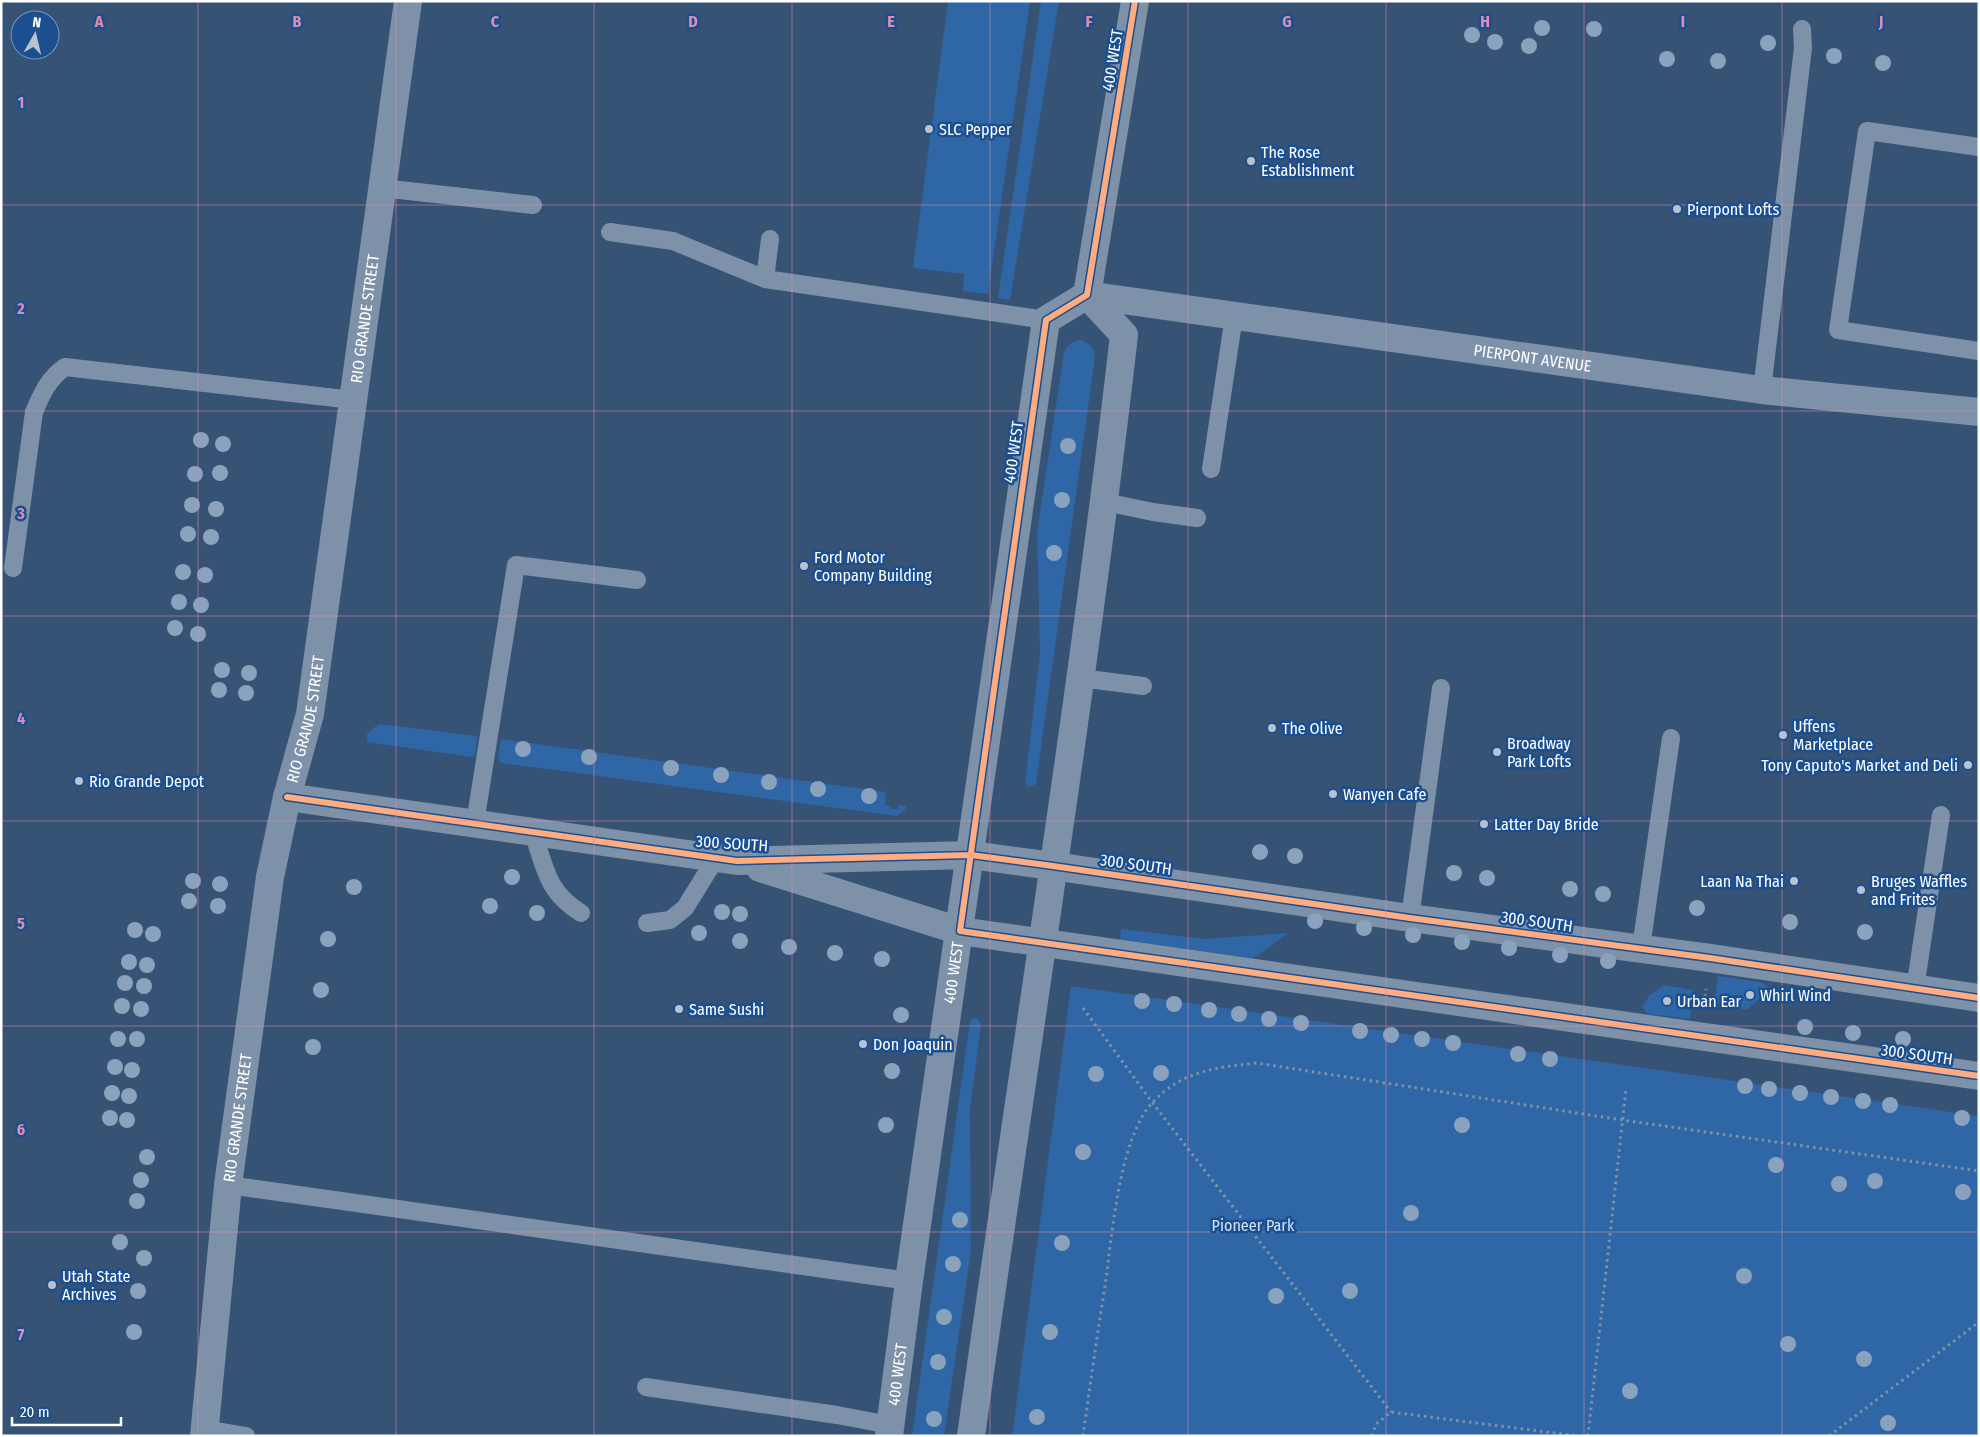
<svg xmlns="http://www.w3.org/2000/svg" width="1980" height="1437" viewBox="0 0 1980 1437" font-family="'Fira Sans Condensed',sans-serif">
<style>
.green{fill:#2f66a5}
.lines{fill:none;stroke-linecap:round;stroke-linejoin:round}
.path{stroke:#7d92a8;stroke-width:3;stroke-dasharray:2.5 4;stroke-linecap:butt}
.service{stroke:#7d92a8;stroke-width:18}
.minor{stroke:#7d92a8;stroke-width:28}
.tertiary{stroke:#7d92a8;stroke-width:28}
.cycleway-casing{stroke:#1b4f8f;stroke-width:9}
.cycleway{stroke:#ffac80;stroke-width:6}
.tree{fill:#8aa2be}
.grid{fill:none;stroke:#e08cad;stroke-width:1;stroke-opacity:0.55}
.poi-dot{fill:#b9c2ce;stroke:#1b4f8f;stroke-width:2}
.labels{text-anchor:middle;stroke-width:5;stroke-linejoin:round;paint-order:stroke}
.street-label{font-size:16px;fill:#fff;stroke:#1b4f8f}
.poi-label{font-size:16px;fill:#fff;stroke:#1b4f8f;text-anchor:start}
.park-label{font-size:16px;fill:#cfe3fa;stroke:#1b4f8f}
.grid-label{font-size:16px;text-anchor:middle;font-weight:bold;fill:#e08cad;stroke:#1b4f8f;stroke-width:5;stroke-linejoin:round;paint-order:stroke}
</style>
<rect width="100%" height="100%" fill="#365274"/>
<!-- green -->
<path class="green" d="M948 1H1030L988 294 963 291 964 274 913 268Z
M1041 1H1059L1010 300 998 298Z
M1081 340C1090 344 1094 347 1095 357L1036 784 1029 787 1025 783 1040 653 1037 533 1064 352C1068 344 1072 341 1081 340Z
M380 724 477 736 475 755 471 757 367 742V734L376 726Z
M501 739 886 792 885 805 891 806V809H898L899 805 906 806 905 810 897 816 502 763 498 759Z
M1121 929 1203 939 1288 933 1258 955 1252 958 1120 940Z
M1718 976 1760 982 1770 988 1747 1010 1714 1004Z
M1663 985 1693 990 1690 1019 1650 1014 1646 1012 1642 1007 1649 996Z
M1071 986 1979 1116V1436H1012Z
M976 1017 981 1023 970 1110 971 1251 944 1436H912L970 1021Z"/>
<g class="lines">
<!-- path -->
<path class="path" d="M1704 1003 1706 989
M1083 1008 1152 1102 1391 1412
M1083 1436C1090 1386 1097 1336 1105 1286 1112 1237 1119 1137 1153 1102 1182 1071 1217 1067 1257 1063L1622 1120 1979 1171
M1372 1436 1376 1424 1391 1412 1578 1436
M1588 1436 1626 1089
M1829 1436 1979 1322"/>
<!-- service -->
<path class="service" d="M1979 147 1867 131 1838 330 1979 351
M382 188 533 205
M610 232 673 241 765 279 1046 320
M765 279 770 239
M1762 390 1803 48 1802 29
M1211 469 1234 316
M1105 502 1153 512 1197 518
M13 568 34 412C42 393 49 378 65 367L353 400
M1080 678 1143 686
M475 823 516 565 637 580
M533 833C546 869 546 891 581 913
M1410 918 1441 688
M647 923 670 920 685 908 716 858
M1641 948 1671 738
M1915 989 1941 815
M228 1185 909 1281
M646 1387 837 1415 890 1425
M205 1429 246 1436"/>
<!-- minor -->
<g class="minor">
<path id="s1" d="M1087 295 1762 390 1979 412"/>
<path d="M287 797 737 861 971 855 1053 866 1410 918 1710 958 1979 998"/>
<path d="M760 868 960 931 1979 1076"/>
<path id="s2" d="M204 1436 228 1185 270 877 287 797 310 714 408 1"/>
</g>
<!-- tertiary -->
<g class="tertiary">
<path id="s3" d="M889 1436 909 1281 1046 320 1087 295 1135 1"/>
<path d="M971 1436C1022 1069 1082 703 1124 335L1087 295"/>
</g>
<!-- cycleway casing -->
<g class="cycleway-casing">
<path id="cycleway" d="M1135 1 1087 295 1046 320 960 931 1979 1076
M287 797 737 861 971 855 1053 866 1410 918 1710 958 1979 998"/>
</g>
<!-- cycleway -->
<use href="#cycleway" class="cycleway"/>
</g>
<!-- trees -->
<g class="tree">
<circle cx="1542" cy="28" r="8"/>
<circle cx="1594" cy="29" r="8"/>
<circle cx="1472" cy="35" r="8"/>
<circle cx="1495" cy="42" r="8"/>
<circle cx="1768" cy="43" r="8"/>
<circle cx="1529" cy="46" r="8"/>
<circle cx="1834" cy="56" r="8"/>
<circle cx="1667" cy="59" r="8"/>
<circle cx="1718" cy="61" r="8"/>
<circle cx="1883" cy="63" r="8"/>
<circle cx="201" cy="440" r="8"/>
<circle cx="223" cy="444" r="8"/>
<circle cx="1068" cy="446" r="8"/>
<circle cx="220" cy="473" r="8"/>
<circle cx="195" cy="474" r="8"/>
<circle cx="1062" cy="500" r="8"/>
<circle cx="192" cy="505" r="8"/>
<circle cx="216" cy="509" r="8"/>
<circle cx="188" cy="534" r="8"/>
<circle cx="211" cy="537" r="8"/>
<circle cx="1054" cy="553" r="8"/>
<circle cx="183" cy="572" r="8"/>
<circle cx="205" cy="575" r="8"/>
<circle cx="179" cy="602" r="8"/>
<circle cx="201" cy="605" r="8"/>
<circle cx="175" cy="628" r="8"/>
<circle cx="198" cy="634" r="8"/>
<circle cx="222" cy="670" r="8"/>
<circle cx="249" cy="673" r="8"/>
<circle cx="219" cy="690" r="8"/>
<circle cx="246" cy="693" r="8"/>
<circle cx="523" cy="749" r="8"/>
<circle cx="589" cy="757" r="8"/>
<circle cx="671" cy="768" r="8"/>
<circle cx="721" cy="775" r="8"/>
<circle cx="769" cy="782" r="8"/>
<circle cx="818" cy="789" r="8"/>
<circle cx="869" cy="796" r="8"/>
<circle cx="1260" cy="852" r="8"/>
<circle cx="1295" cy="856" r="8"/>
<circle cx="1454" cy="873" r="8"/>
<circle cx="512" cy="877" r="8"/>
<circle cx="1487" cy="878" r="8"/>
<circle cx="193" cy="881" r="8"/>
<circle cx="220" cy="884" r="8"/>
<circle cx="354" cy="887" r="8"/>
<circle cx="1570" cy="889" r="8"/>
<circle cx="1603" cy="894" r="8"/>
<circle cx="189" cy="901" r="8"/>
<circle cx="218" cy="906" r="8"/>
<circle cx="490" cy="906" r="8"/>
<circle cx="1697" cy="908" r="8"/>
<circle cx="722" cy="912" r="8"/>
<circle cx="537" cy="913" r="8"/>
<circle cx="740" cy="914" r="8"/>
<circle cx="1315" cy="921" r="8"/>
<circle cx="1790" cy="922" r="8"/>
<circle cx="1364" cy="928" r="8"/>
<circle cx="135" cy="930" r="8"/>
<circle cx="1865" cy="932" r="8"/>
<circle cx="699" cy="933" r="8"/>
<circle cx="153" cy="934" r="8"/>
<circle cx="1413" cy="935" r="8"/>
<circle cx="328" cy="939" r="8"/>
<circle cx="740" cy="941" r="8"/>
<circle cx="1462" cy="942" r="8"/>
<circle cx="789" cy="947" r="8"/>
<circle cx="1509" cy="948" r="8"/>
<circle cx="835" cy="953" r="8"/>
<circle cx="1560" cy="955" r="8"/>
<circle cx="882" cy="959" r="8"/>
<circle cx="1608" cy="961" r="8"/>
<circle cx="129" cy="962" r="8"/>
<circle cx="147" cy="965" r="8"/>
<circle cx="125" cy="983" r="8"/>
<circle cx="144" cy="986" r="8"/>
<circle cx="321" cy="990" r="8"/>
<circle cx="1142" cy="1001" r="8"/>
<circle cx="1174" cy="1004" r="8"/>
<circle cx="122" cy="1006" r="8"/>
<circle cx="141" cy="1009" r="8"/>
<circle cx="1209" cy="1010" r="8"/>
<circle cx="1239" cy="1014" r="8"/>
<circle cx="901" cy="1015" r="8"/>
<circle cx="1269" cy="1019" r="8"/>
<circle cx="1301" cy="1023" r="8"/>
<circle cx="1805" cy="1027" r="8"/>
<circle cx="1360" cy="1031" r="8"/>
<circle cx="1853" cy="1033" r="8"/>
<circle cx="1391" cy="1035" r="8"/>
<circle cx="118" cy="1039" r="8"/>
<circle cx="137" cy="1039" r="8"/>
<circle cx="1422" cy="1039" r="8"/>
<circle cx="1903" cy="1039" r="8"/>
<circle cx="1453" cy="1043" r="8"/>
<circle cx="313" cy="1047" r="8"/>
<circle cx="1518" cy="1054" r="8"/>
<circle cx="1550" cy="1059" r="8"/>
<circle cx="115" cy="1067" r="8"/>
<circle cx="132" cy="1070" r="8"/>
<circle cx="892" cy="1071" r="8"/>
<circle cx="1161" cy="1073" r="8"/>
<circle cx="1096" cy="1074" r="8"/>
<circle cx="1745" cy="1086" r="8"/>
<circle cx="1769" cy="1089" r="8"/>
<circle cx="112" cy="1093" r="8"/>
<circle cx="1800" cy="1093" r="8"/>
<circle cx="129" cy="1096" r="8"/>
<circle cx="1831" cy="1097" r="8"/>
<circle cx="1863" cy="1101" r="8"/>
<circle cx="1890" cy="1105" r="8"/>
<circle cx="110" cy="1118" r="8"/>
<circle cx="1962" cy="1118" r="8"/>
<circle cx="127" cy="1120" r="8"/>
<circle cx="886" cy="1125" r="8"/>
<circle cx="1462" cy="1125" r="8"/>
<circle cx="1083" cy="1152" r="8"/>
<circle cx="147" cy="1157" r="8"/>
<circle cx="1776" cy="1165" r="8"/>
<circle cx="141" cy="1180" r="8"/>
<circle cx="1875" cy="1181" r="8"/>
<circle cx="1839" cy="1184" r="8"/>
<circle cx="1963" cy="1192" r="8"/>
<circle cx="137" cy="1201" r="8"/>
<circle cx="1411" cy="1213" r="8"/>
<circle cx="960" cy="1220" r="8"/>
<circle cx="120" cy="1242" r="8"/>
<circle cx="1062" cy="1243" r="8"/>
<circle cx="144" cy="1258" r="8"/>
<circle cx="953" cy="1264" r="8"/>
<circle cx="1744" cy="1276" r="8"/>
<circle cx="138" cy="1291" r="8"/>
<circle cx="1350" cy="1291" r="8"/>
<circle cx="1276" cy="1296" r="8"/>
<circle cx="944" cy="1317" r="8"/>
<circle cx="134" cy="1332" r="8"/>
<circle cx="1050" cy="1332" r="8"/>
<circle cx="1788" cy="1344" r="8"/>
<circle cx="1864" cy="1359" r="8"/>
<circle cx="938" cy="1362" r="8"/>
<circle cx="1630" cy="1391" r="8"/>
<circle cx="1037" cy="1417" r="8"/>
<circle cx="934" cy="1419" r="8"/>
<circle cx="1888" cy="1423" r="8"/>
</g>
<!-- grid -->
<path class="grid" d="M198 1V1436M396 1V1436M594 1V1436M792 1V1436M990 1V1436M1188 1V1436M1386 1V1436M1584 1V1436M1782 1V1436M1 205H1979M1 411H1979M1 616H1979M1 821H1979M1 1026H1979M1 1232H1979"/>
<!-- markers -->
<g class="poi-dot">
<circle cx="929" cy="129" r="5"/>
<circle cx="1251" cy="161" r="5"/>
<circle cx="1677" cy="209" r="5"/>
<circle cx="804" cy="566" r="5"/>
<circle cx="1272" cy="728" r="5"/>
<circle cx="1783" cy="735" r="5"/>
<circle cx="1497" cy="752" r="5"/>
<circle cx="1968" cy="765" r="5"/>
<circle cx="79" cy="781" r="5"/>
<circle cx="1333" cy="794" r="5"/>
<circle cx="1484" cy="824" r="5"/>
<circle cx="1794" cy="881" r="5"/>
<circle cx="1861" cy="890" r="5"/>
<circle cx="1750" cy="995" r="5"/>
<circle cx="1667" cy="1001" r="5"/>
<circle cx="679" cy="1009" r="5"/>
<circle cx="863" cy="1044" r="5"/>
<circle cx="52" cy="1285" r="5"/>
</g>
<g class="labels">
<!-- street labels -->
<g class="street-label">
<text transform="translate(1112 60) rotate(-81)" y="6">400 WEST</text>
<text dy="6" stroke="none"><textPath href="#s2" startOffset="1130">RIO GRANDE STREET</textPath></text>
<text dy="6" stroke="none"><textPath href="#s1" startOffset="450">PIERPONT AVENUE</textPath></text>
<text transform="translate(1013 452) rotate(-82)" y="6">400 WEST</text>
<text dy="6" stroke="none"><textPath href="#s2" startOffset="725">RIO GRANDE STREET</textPath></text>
<text transform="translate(732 843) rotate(4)" y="6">300 SOUTH</text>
<text transform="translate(1136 864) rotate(8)" y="6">300 SOUTH</text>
<text transform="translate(1537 921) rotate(8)" y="6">300 SOUTH</text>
<text dy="6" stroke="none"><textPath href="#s3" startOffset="468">400 WEST</textPath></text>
<text transform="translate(1917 1054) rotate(8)" y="6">300 SOUTH</text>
<text dy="6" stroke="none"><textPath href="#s2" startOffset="320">RIO GRANDE STREET</textPath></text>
<text dy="6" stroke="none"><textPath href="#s3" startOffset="62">400 WEST</textPath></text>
</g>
<!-- poi labels -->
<g class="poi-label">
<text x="939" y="135">SLC Pepper</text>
<text x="1261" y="158">The Rose<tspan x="1261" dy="18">Establishment</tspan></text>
<text x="1687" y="215">Pierpont Lofts</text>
<text x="814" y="563">Ford Motor<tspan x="814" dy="18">Company Building</tspan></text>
<text x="1793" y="732">Uffens<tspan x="1793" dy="18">Marketplace</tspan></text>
<text x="1282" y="734">The Olive</text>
<text x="1507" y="749">Broadway<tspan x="1507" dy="18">Park Lofts</tspan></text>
<text x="1958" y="771" text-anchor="end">Tony Caputo's Market and Deli</text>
<text x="89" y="787">Rio Grande Depot</text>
<text x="1343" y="800">Wanyen Cafe</text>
<text x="1494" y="830">Latter Day Bride</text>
<text x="1784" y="887" text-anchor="end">Laan Na Thai</text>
<text x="1871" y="887">Bruges Waffles<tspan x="1871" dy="18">and Frites</tspan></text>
<text x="1760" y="1001">Whirl Wind</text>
<text x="1677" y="1007">Urban Ear</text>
<text x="689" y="1015">Same Sushi</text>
<text x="873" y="1050">Don Joaquin</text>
<text x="62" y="1282">Utah State<tspan x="62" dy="18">Archives</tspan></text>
</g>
<!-- park labels -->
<g class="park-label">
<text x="1253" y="1231">Pioneer Park</text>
</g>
</g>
<g class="grid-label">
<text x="99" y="27">A</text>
<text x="297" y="27">B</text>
<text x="495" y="27">C</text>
<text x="693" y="27">D</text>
<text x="891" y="27">E</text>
<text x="1089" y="27">F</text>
<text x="1287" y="27">G</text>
<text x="1485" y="27">H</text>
<text x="1683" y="27">I</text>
<text x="1881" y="27">J</text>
<text x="21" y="108">1</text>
<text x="21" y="314">2</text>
<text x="21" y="519">3</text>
<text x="21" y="724">4</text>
<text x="21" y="929">5</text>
<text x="21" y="1135">6</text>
<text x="21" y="1340">7</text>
</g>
<!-- border -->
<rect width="1980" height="1437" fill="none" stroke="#ffffff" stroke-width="5"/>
<!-- north arrow -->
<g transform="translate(35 35) rotate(8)"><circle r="24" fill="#1b4f8f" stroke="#7695bc"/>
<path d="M0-4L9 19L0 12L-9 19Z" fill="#b9c2ce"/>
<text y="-8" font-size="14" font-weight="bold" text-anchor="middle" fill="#ffffff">N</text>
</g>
<!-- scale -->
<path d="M12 1417v8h109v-8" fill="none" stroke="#ffffff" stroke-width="2.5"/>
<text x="20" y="1417" font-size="15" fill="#ffffff" stroke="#1b4f8f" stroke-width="4" paint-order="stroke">20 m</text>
</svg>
